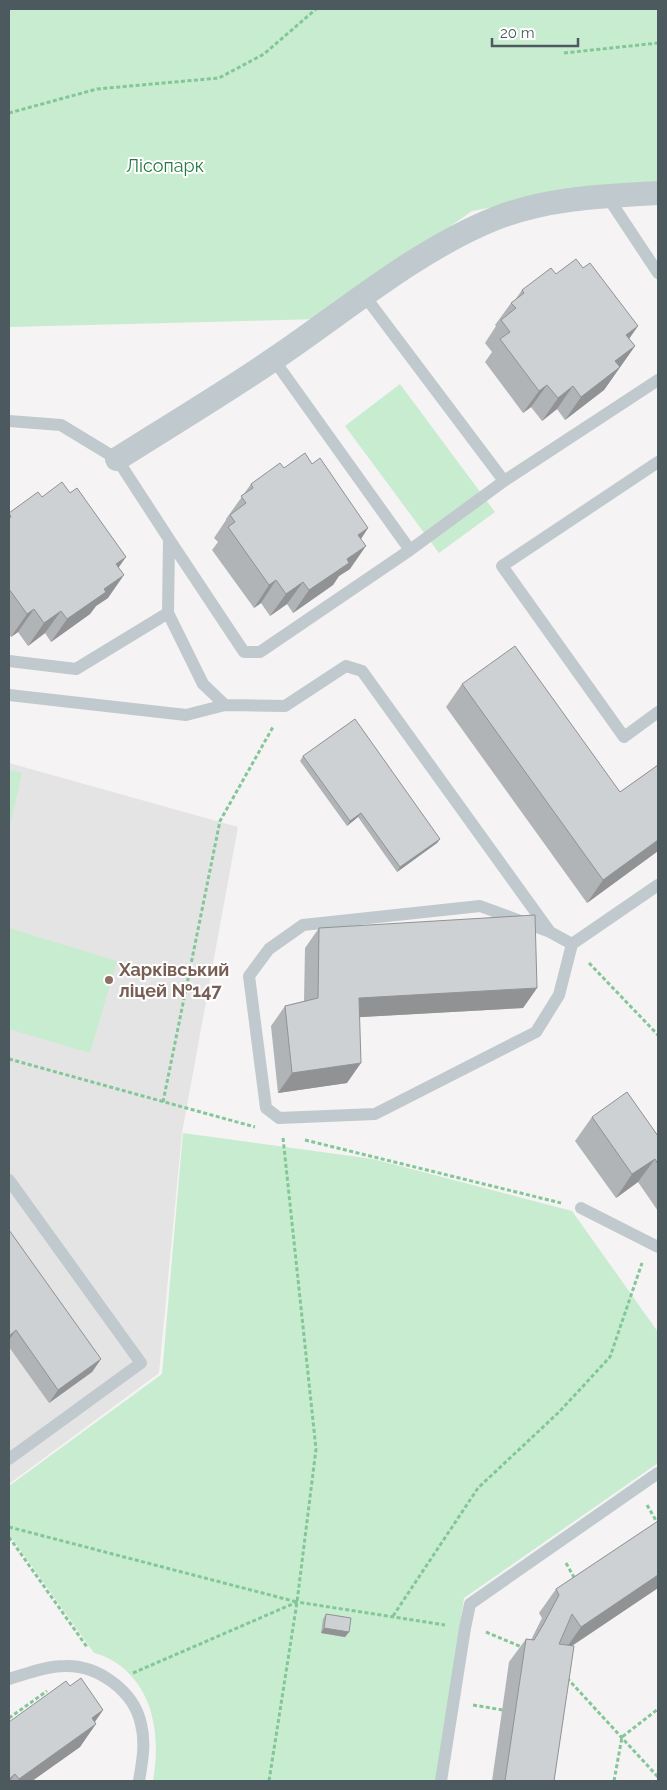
<svg xmlns="http://www.w3.org/2000/svg" width="667" height="1790" viewBox="0 0 667 1790" font-family="Raleway,sans-serif">
<style>
.education{fill:#e5e4e4}
.green{fill:#c8eccf}
.lines{fill:none;stroke-linecap:round;stroke-linejoin:round}
.path{stroke:#83c799;stroke-width:3;stroke-dasharray:4 2.5;stroke-linecap:butt}
.lane{stroke:#c0c9cd;stroke-width:12}
.street{stroke:#c0c9cd;stroke-width:24}
.wall{fill:#b0b4b6}
.shaded-wall{fill:#909294}
.building{fill:#cdd1d4;stroke:#909294}
.education-dot{fill:#8d6e63;stroke:#fff;stroke-width:2}
.labels{text-anchor:middle;stroke-width:4;stroke-linejoin:round;paint-order:stroke}
.park-label{font-size:18px;fill:#237a3e;stroke:#fff}
.education-label{font-size:18px;font-weight:bold;fill:#785e54;stroke:#fff;text-anchor:start}
</style>
<rect width="100%" height="100%" fill="#f5f3f3"/>
<!-- education -->
<path class="education" d="M9 763 238 827 182 1133 159 1373 9 1484Z"/>
<!-- green -->
<path class="green" d="M9 9H658V187L542 198 472 211 319 319 9 327Z
M400 384 495 512 439 553 345 426Z
M9 770 22 773 9 830Z
M9 928 117 961 90 1053 9 1029Z
M183 1133 373 1159 572 1211 658 1332V1463L464 1598 436 1781H153C160 1741 156 1695 122 1667 114 1661 104 1655 94 1653L9 1534V1486L162 1374Z"/>
<g class="lines">
<!-- path -->
<path class="path" d="M564 53 658 43
M9 113 97 89 219 78 264 54 316 9
M589 963 658 1035
M9 1059 255 1127
M163 1102 220 821 273 727
M283 1138 316 1449 297 1602
M305 1140 561 1203
M647 1505 658 1524
M9 1527 297 1602 269 1781
M9 1537 87 1647
M566 1563 575 1579
M393 1616 478 1488 559 1412 610 1357 642 1263
M486 1632 524 1648
M133 1673 297 1602 445 1625
M567 1678 658 1777
M473 1705 503 1710
M9 1718 47 1691
M614 1781 622 1737 658 1709"/>
<!-- lane -->
<path class="lane" d="M607 196 658 273
M274 360 410 550 504 481 364 295
M9 421 61 425 117 459 169 539 168 613 203 684 225 705 285 706 346 666 362 671 550 932
M658 462 502 566 624 737 658 712
M504 481 658 380
M169 539 244 652H260L410 550
M9 661 76 669 168 613
M9 695 186 715 225 705
M572 944 550 932 480 906 303 925 269 949 249 976 266 1108 279 1118 375 1114 536 1032 559 995 572 944 658 885
M9 1180 141 1363 9 1459
M581 1208 658 1247
M9 1679C26 1674 46 1666 65 1666 98 1665 134 1691 141 1724 146 1744 142 1762 139 1781
M441 1781 465 1628 470 1604 658 1473"/>
<!-- street -->
<path class="street" d="M117 459C169 426 223 394 274 359 344 312 415 251 494 219 546 198 603 196 658 193"/>
</g>
<!-- wall -->
<path class="wall" d="M583 268 638 326 629 338 635 346 604 390 565 420 557 409 542 421 531 407 523 413 485 362 492 352 485 343 496 326 495 325 511 303 515 300 522 290 556 274Z
M312 464 368 528 361 539 350 569 339 576 333 585 293 613 287 604 270 616 261 603 254 608 212 550 218 542 214 538 226 520V519L251 484 284 468Z
M42 497 119 568 108 598 96 606 90 614 51 642 45 633 28 646 18 632 11 637 9 634V513Z
M462 684 620 792 658 765V851L587 903 446 707Z
M303 756 440 839 437 843 397 872 358 817 347 826 300 761Z
M319 928 537 988 523 1008 359 1017 347 1083 278 1093 271 1026 285 1006 304 1001 305 948Z
M592 1117 658 1136V1211L638 1182 616 1198 575 1141Z
M9 1230 101 1359 92 1372 49 1403 9 1347Z
M658 1521V1588L572 1646 554 1781H492L509 1662 526 1639 531 1640 542 1618 539 1613 556 1589Z
M326 1614 349 1632 345 1637 321 1633 323 1619Z
M70 1686 103 1710 95 1722 80 1747 32 1781H9Z"/>
<!-- shaded-wall -->
<path class="shaded-wall" d="M638 326 622 349 626 335Z
M635 346 604 390 565 420 581 397 615 361Z
M547 385 531 407 523 413 539 391Z
M573 386 557 409 542 421 558 398Z
M368 528 353 551 358 535Z
M366 546 350 569 339 576 333 585 293 613 309 590 347 559Z
M126 557 110 580 116 564Z
M124 575 108 598 96 606 90 614 51 642 67 619 104 589Z
M276 580 261 603 254 608 269 585Z
M303 582 287 604 270 616 286 594Z
M34 609 18 632 11 637 27 614Z
M61 611 45 633 28 646 44 623Z
M361 813 358 817 347 826 350 821Z
M440 839 437 843 397 872 400 867Z
M658 840V851L587 903 603 880Z
M537 988 523 1008 345 1018 359 998Z
M361 1063 347 1083 278 1093 292 1073Z
M655 1159 638 1182 616 1198 632 1174Z
M16 1330 9 1340V1336Z
M101 1359 92 1372 49 1403 58 1390Z
M658 1575V1588L564 1651 581 1627Z
M324 1628 349 1632 345 1637 321 1633Z
M103 1710 91 1727 96 1724 80 1747 32 1781H18L19 1779 92 1718Z
M15 1774 10 1781H9V1779Z"/>
<!-- building -->
<path class="building" d="M576 259 583 268 590 263 638 326 626 335 635 346 615 361 620 367 581 397 573 386 558 398 547 385 539 391 500 339 510 332 501 320 516 308 511 303 524 293 522 290 551 268 556 274Z
M305 453 312 464 320 458 368 528 358 535 366 546 347 559 349 563 309 590 303 582 286 594 276 580 269 585 228 527 235 522 230 515 246 503 241 496 253 488 251 484 280 463 284 468Z
M62 482 70 493 77 488 126 557 116 564 124 575 104 589 106 592 67 619 61 611 44 623 34 609 27 614 9 589V518L11 517 9 513 38 492 42 497Z
M515 646 620 792 658 765V840L603 880 462 684Z
M355 719 440 839 400 867 361 813 350 821 303 756Z
M535 915 537 988 359 998 361 1063 292 1073 285 1006 318 998 319 928Z
M627 1092 658 1136V1164L655 1159 632 1174 592 1117Z
M9 1230 101 1359 58 1390 16 1330 9 1336Z
M658 1521V1575L581 1627 572 1614 559 1644 574 1646 554 1781H505L526 1639 534 1640 543 1625 559 1595 556 1589Z
M326 1614 351 1618 349 1632 324 1628Z
M81 1678 103 1710 92 1718 96 1724 19 1779 15 1774 9 1779V1722L66 1681 70 1686Z"/>
<!-- markers -->
<circle class="education-dot" cx="109" cy="980" r="5"/>
<g class="labels">
<!-- park labels -->
<g class="park-label">
<text x="165" y="172">Лісопарк</text>
</g>
<!-- education labels -->
<g class="education-label">
<text x="119" y="976">Харківський<tspan x="119" dy="21">ліцей №147</tspan></text>
</g>
</g>
<!-- border -->
<rect width="667" height="1790" fill="none" stroke="#4c595e" stroke-width="20"/>
<!-- scale -->
<path d="M492 38v8h86v-8" fill="none" stroke="#4c595e" stroke-width="2.5"/>
<text x="500" y="38" font-size="15" fill="#4c595e" stroke="#ffffff" stroke-width="4" paint-order="stroke">20 m</text>
</svg>
